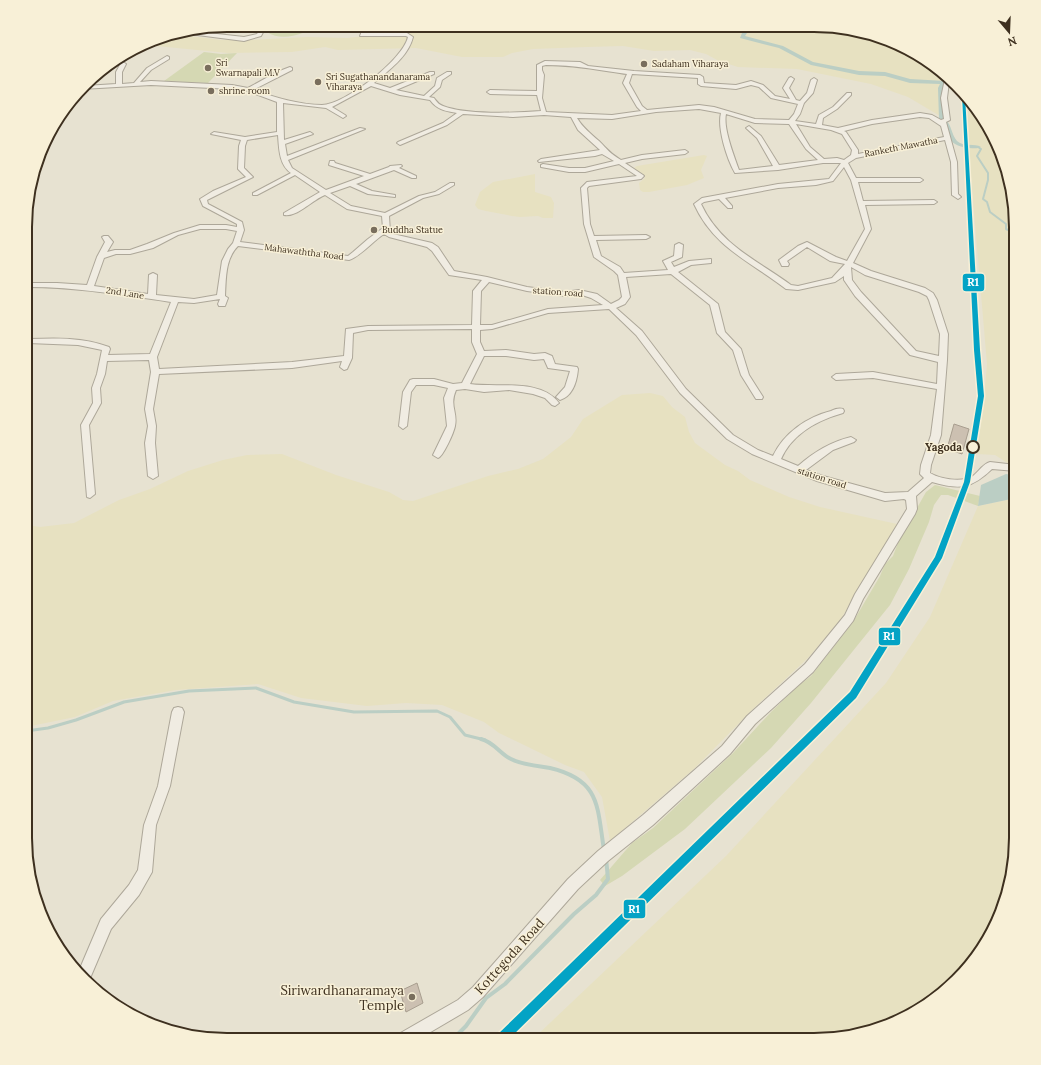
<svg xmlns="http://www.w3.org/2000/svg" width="1041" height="1065" viewBox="0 0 1041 1065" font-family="Lora,serif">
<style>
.farmland{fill:#e7e1c1}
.green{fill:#d5d8b3}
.water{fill:#bbcec4}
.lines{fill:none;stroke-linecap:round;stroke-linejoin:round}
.stream-far2{stroke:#bbcec4;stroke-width:2}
.stream-far1{stroke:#bbcec4;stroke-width:3}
.stream{stroke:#bbcec4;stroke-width:4}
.canal{fill:#bbcec4;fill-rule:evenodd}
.building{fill:#ccc0b1;stroke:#a89e8f}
.minor-casing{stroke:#ada799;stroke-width:2}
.minor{fill:#f0ece2;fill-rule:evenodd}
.rail-1-casing{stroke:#f8f0d7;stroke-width:3}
.rail-1{fill:#03a3c5;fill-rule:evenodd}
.poi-dot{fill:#796e5d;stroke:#f8f0d7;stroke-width:1.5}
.stop-dot{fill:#f8f0d7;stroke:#3e301f;stroke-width:2}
.labels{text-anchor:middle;stroke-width:3;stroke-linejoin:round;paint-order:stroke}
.far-poi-label{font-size:9px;fill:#3e301f;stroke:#f8f0d7;text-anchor:start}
.far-street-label{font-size:9px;fill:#3e301f;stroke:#f8f0d7}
.stop-label{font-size:11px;font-weight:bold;fill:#3e301f;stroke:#f8f0d7;text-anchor:end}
.near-street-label{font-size:13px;fill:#3e301f;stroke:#f8f0d7}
.near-poi-label{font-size:13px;fill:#3e301f;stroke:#f8f0d7;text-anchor:end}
.rim{fill:none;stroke:#3e301f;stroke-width:2}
.line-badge{stroke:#f8f0d7;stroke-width:1.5}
.badge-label{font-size:11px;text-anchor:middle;font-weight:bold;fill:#fff}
</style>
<rect width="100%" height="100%" fill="#e7e2d1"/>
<!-- farmland -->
<path class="farmland" d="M472 26 840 27 915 52 943 77 940 90V116L908 97 871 84 797 69 738 67 719 61 706 54 690 50 654 51 623 46 587 47 533 49 512 53 503 57H462L416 48 338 50 325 47 292 52 228 53 146 45 162 36 175 34 221 40H250L308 37 347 38 391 33 420 32Z
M967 98 974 104 1005 162 1016 214V465L1009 464 995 455 977 454 984 398 987 364 968 142Z
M704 155 707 156 701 170 704 178 687 185 649 192H643L640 190 639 183 645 178 634 168 637 166Z
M535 174V192L551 197 554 203 553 218H543L538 216 520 217 512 216 486 211 478 209 475 205 480 192 493 182Z
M650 393 663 396 672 407 685 417 689 432 695 443 725 465 738 471 750 480 789 497 820 507 897 524 895 534 864 579 841 619 808 658 753 709 695 768 610 841 602 797 584 772 565 765 524 745 499 733 484 722 442 705 406 703 367 706 301 698 258 684 176 690 113 701 75 717 26 727 27 525 40 527 74 523 119 500 150 489 188 471 223 460 247 455 282 454 336 475 389 492 403 500 413 501 488 476 518 469 543 459 571 437 583 419 622 395Z
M1016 498V851L1009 890 989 939 937 998 879 1029 827 1040H532L726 856 886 683 930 617 978 506Z"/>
<!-- green -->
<path class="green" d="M267 25H320C305 33 283 43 267 32Z
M204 52 221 54 237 53 208 83 164 81Z
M935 485 980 496 978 506 948 495H941L934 505 929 522 909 569 890 605 811 703 771 748 685 829 622 876 605 886 600 880 632 843 653 828 733 753 772 711 798 686 811 676 853 622 880 576 885 564 893 556 899 540 926 492Z"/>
<!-- water -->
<path class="water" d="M1006 474 1016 476V498L978 506 981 485Z"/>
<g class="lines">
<!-- stream-far2 -->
<path class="stream-far2" d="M978 147 981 149 977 156 988 173V180L983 199 987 202 990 212 1006 224V229L1016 234"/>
<!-- stream-far1 -->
<path class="stream-far1" d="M26 731 48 728 76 720 124 702 189 691 256 688 294 702 354 712 437 711 450 717 465 735 485 740"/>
<!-- stream -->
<path class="stream" d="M481 739C494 742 500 754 511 759 523 765 538 766 550 768 601 780 597 807 604 850
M452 1040 466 1026 486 998 505 984 574 914 596 895 608 879 606 858"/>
<!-- canal -->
<path class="canal" d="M725 26C733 26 742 28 747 33L745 36 783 46 813 62 859 71 885 72 910 79 945 81V119C952 125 951 134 957 141 963 147 975 143 981 147 977 149 973 148 969 148 944 145 952 134 939 119L938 88 940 84 910 83 885 76 859 75 811 65 779 48 740 38 742 33Z"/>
</g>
<!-- building -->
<path class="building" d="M954 424 969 429 962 454 947 449Z
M417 983 423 1003 406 1012 400 991Z"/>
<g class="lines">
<!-- minor casing -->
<g class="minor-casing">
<path id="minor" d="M263 25H267L261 36 244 41 182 33 190 31 244 37 257 34Z
M364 25H369L365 33H407L413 37C408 57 389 70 374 83L390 88 430 72H434V74L396 90 424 96 435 86 437 78 447 72H451V74L442 80 440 87 429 97 434 98C437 102 438 104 443 106 466 115 515 113 541 111L537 95 490 94 487 92 490 90 537 91V65L545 61 580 62 588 66 634 71 700 75 703 77 704 83 736 85 751 81 763 85 775 96 790 99 783 88 789 78 791 77 794 79 789 88 796 100 800 101 807 93 811 80 814 78 817 80 813 93 804 103 800 114 795 121 816 124 819 115 833 107 847 93H851V95L837 109 823 118 822 125 838 128 872 120 920 113 932 115 941 120 944 119 941 98 945 79 949 82 947 98 950 120 946 122 957 162 958 194 961 197 958 199 952 195 951 162 945 140 856 158 848 163 856 178H920L923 180 920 182H858L863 201 934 200 937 202 934 204 865 205 871 229 853 263 871 271 925 288 933 293 937 300 948 334 947 360 941 435 931 465 930 473C940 479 962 483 973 476 979 471 983 464 990 462L1016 465V471L992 469C971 489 960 490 932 482L916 496 917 509 915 514 863 599 853 621 813 672 755 724 730 754 653 825 608 861 578 889 483 997 468 1010 417 1040H395L397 1035 458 1000 473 987 568 879 598 851 643 815 722 746 747 716 805 664 845 615 855 594 907 509 906 500 904 499 885 501 817 481 752 454 727 439 680 393 636 335 609 309 548 313 492 329 480 330V342L484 351 506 350 534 354 545 353 552 356 555 364 577 367 578 369C577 381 573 396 560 400L556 397 565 387 570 371 548 368 544 359 534 360 506 356H484L470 384C497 388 541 378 559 403L555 406 552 405 545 398 533 394 509 390 484 392 465 389 456 390C449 406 458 412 455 426 454 432 443 457 438 458L433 455 447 426 444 398 448 388 434 385H416L411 392 407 426 403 429 399 426 403 392 410 380 413 379H434L453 384 462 383 477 354 472 342V329L368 330 353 333 352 358 347 369 344 370 340 367 342 361 292 368 159 374 153 409 156 426 155 443 158 476 153 479 148 476 145 443 148 426 145 409 151 372 149 360 107 361 105 374 100 388 101 403 89 425 95 494 90 498 87 497 81 425 93 403 92 388 97 374 102 350 78 345 28 343V339C56 338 83 337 109 347L110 349 108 355 150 354 171 302C123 295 76 287 28 287V283H57L87 285 97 257 105 242 102 237 104 236H108L113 242 107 252 115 250H130L147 244 174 233 200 225H226L237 227V224L203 206 200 199 213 191 246 177 238 169 239 146 241 140 211 134 214 132 245 137 277 132V102L245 90 232 89 151 85 82 89 85 86 116 84V72L121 63 123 62 126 64 122 72V84L134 83 147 68 167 56 169 57V59L151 70 140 82 151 81 232 85 248 88 277 72 290 67 292 68V70L253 90C275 97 298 105 322 105 344 105 403 60 408 37L406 36H360ZM546 65C574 65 599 70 627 74L623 83 637 107 641 111 612 115 546 112 542 98 544 75 542 70V66ZM632 74 698 78V84L701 86 736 89 751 85 759 87 771 98 798 104 794 114 789 120 755 119 714 107 699 105 647 110 642 106 629 83ZM371 86 400 95 430 100C437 110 446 111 457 113L443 123 398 142 397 143 400 145 447 125 463 114 513 117 544 115 571 117 578 130 600 150 541 159 538 161 539 162 595 156 602 154 614 161 585 168H569L543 164 541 165V167L569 172H585L619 164 637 176 587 182 581 188 584 224 594 257 614 271 618 275 622 297 619 300 611 304 597 294 579 290 565 292 527 287 487 277 454 271 438 247 432 243 393 234 390 232 389 216 423 198 439 194 454 185V183H450L435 192 419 196 385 213 351 206 330 193 350 186 368 194 395 197V195L372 191 356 184 394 170 412 178H416V176L399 168 402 166 401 165 390 166 389 167 370 174 335 163 334 161H330L329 165 364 176 326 190 292 168 288 160 365 129 360 128 287 156 285 144 313 134 310 132 284 140 283 103 326 108 343 118 346 116 345 115 332 107ZM699 109 721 113C717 128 727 159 735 173L778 170 823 163H841L829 179 778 184 702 198 694 204C714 248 750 261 786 289L798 290 835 282 844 276V280L855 296 910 355 938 362 937 384 873 372 836 374 832 377 836 380 873 378 937 389 931 435 921 465 920 474 924 478 908 492 885 493 823 476 806 470 833 450 854 442 856 440 851 437C830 442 814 452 798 466L781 459C792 434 818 420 843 413L844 411 843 409C839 408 835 409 831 411 807 417 784 433 773 456L758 450 733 435 686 389 642 331 616 308 625 304 630 297 626 277 671 274 710 305 717 333 733 350 741 375 756 399H762L763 397 749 375 741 349 725 332 718 304 678 272 691 265 711 263V259L689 261 674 267 671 262 682 257 683 245 679 243 675 245 674 256 663 261 668 270 624 273 620 267 601 256 596 240 646 239 650 237 646 235 594 236 590 224 587 188 589 186 641 179 644 176 643 175 625 163 642 159 685 154 688 152 685 150 642 155 621 160C609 153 608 150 599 141 590 133 583 128 577 118L612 119 656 112ZM726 114 755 123 789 124 806 149 818 160 779 165 761 136 749 126 746 128 757 138 773 166 739 170C734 156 723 128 726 114ZM920 117 929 118 941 126 944 137 858 154V150L846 132 844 131 872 124ZM796 124 831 130 842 134 852 150 851 155 844 160 837 158 824 159 810 147ZM278 135C279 148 279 165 291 173L253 193V195H257L295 175 320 192 284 213V215C298 217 312 200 325 195L347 209 382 216 383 228 368 239 353 252 348 256 240 242 244 230 242 222 208 204 207 200 253 177 244 168 245 146 247 140ZM844 167 851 180 865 229 847 261 836 257 807 242 798 246 779 260 782 266H788L789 264 787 261 807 247 830 261 845 264 832 278 798 286 791 285C757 260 720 245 701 204L704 202 719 199 728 208H732V206L725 198 778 188 816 185 833 181ZM200 229H226L237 231 233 243 228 249 222 261 217 295 194 299 156 295 157 275 153 273 149 275 148 294 94 286 104 258 116 254H130L153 248 178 235ZM384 234 389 237 427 247 432 251 449 275 482 280 473 291 472 325 368 326 346 329 344 356 292 362 159 369 157 357 178 302 194 303 220 299 218 304 219 306H225L228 298 225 296C226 279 225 259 238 246L349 260C361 256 373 241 384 234ZM851 267 865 275 919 292 927 296 929 300 940 334 939 356 916 351 861 292 852 280ZM489 282 527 291 565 296 579 294 591 298 603 305 548 309 492 325H480L481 291Z
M178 707 182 708 184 712 170 786 156 825 152 872 139 895 111 929 88 983 78 973 101 919 129 885 138 870 144 825 158 786 172 712 174 708Z"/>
</g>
<!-- minor -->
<use href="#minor" class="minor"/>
<!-- rail-1 casing -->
<g class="rail-1-casing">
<path id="rail-1" d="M962 94 965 96 980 350 984 396 970 482 942 558 856 698 508 1040H495L496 1036 850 692 935 557 964 482 978 396 974 350Z"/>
</g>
<!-- rail-1 -->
<use href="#rail-1" class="rail-1"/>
</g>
<!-- markers -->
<g class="poi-dot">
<circle cx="644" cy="64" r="4"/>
<circle cx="208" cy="68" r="4"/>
<circle cx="318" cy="82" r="4"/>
<circle cx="211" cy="91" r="4"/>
<circle cx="374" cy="230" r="4"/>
<circle cx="412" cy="997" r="4"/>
</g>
<circle class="stop-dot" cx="973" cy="447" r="6"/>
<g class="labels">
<!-- far-poi labels -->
<g class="far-poi-label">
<text x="216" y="66">Sri<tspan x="216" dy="10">Swarnapali M.V</tspan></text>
<text x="652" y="67">Sadaham Viharaya</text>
<text x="326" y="80">Sri Sugathanandanarama<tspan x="326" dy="10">Viharaya</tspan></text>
<text x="219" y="94">shrine room</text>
<text x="382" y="233">Buddha Statue</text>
</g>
<!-- far-street labels -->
<g class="far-street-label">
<text transform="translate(901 147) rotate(-11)" y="3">Ranketh Mawatha</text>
<text transform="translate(304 252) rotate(7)" y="3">Mahawaththa Road</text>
<text transform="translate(558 292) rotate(4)" y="3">station road</text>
<text transform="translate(125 293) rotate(9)" y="3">2nd Lane</text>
<text transform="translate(822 478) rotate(18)" y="3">station road</text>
</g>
<!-- stop labels -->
<g class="stop-label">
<text x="962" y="451">Yagoda</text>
</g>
<!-- near-street labels -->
<g class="near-street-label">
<text transform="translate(509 956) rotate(-48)" y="5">Kottegoda Road</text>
</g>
<!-- near-poi labels -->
<g class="near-poi-label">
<text x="404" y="995">Siriwardhanaramaya<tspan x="404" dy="15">Temple</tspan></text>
</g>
</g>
<!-- crop -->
<path d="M0 0H1041V1065H0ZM227 32H814A195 195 0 0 1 1009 227V838A195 195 0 0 1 814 1033H227A195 195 0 0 1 32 838V227A195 195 0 0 1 227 32Z" fill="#f8f0d7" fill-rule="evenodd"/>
<path class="rim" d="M227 32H814A195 195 0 0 1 1009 227V838A195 195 0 0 1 814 1033H227A195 195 0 0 1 32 838V227A195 195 0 0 1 227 32Z"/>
<g class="line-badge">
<rect x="962" y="273" width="23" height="19" rx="4" fill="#03a3c5"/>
<rect x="878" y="627" width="23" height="19" rx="4" fill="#03a3c5"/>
<rect x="623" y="899" width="23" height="20" rx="4" fill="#03a3c5"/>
</g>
<g class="badge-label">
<text x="973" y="286">R1</text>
<text x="889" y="640">R1</text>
<text x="634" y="913">R1</text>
</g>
<!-- north arrow -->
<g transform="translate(1009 32) rotate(161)" stroke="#f8f0d7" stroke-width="3" paint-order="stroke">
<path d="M0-3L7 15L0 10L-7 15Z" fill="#3e301f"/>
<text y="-6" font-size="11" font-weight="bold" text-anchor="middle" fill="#3e301f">N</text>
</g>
</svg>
